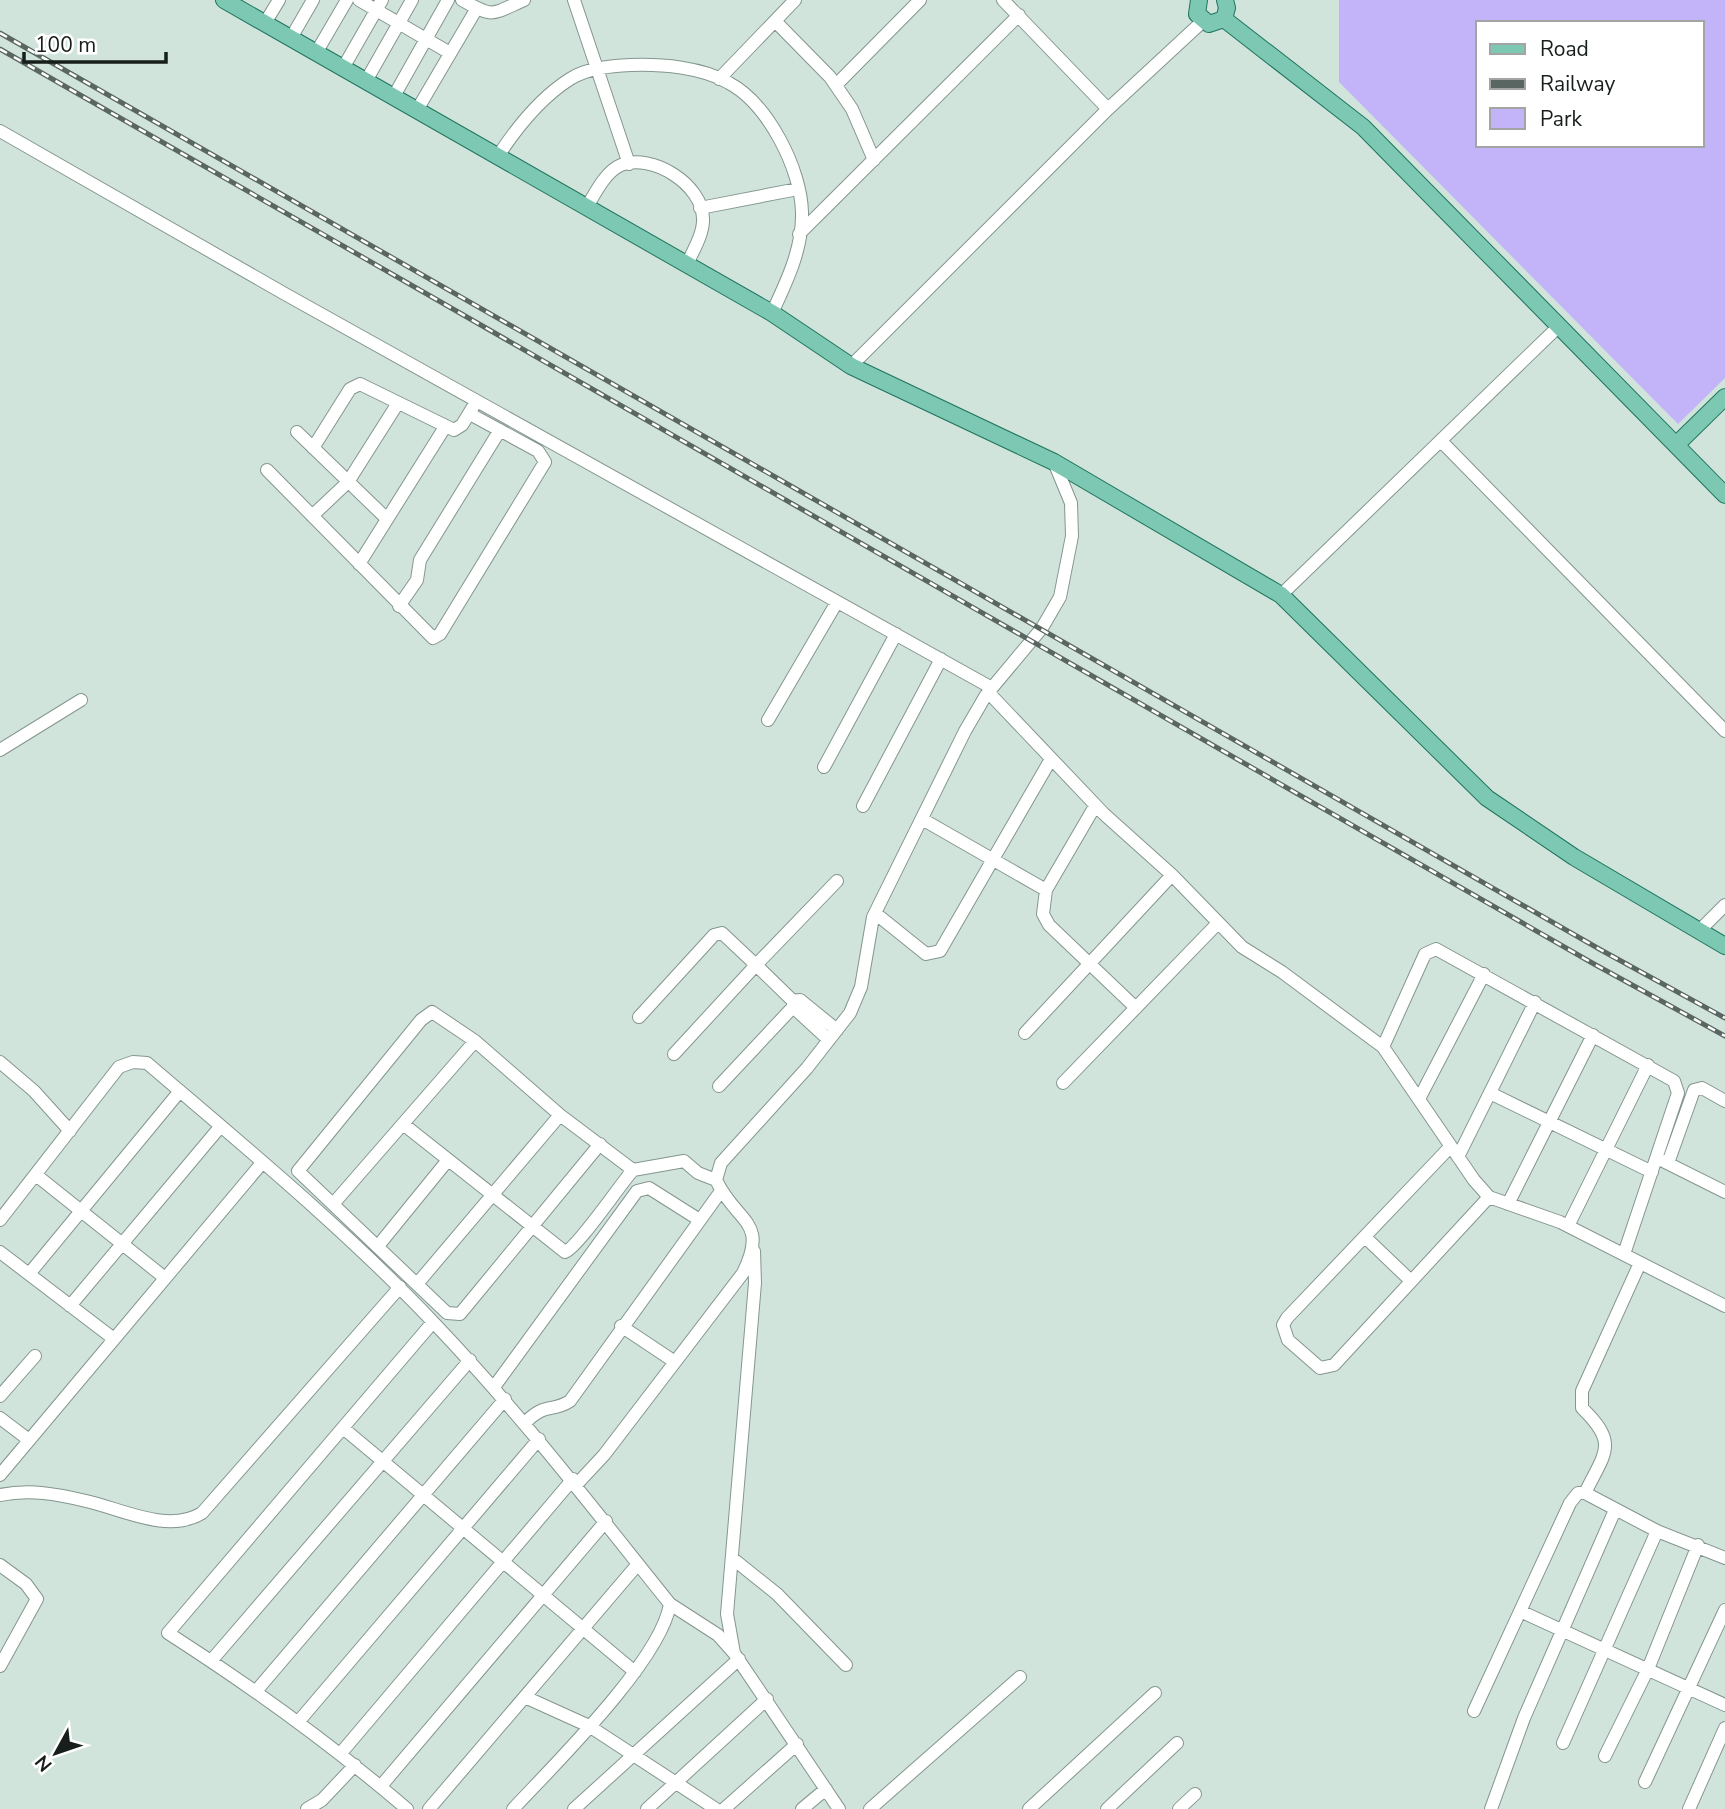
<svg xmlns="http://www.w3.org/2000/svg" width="1725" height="1809" viewBox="0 0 1725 1809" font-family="'Nunito Sans',sans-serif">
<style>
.green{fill:#c3b3f8;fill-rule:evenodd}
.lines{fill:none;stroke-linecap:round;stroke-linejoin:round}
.minor-casing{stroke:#84968e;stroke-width:14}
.major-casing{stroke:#1f745d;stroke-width:18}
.minor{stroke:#fff;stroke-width:12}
.major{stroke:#7cc8b3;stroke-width:16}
.rail-casing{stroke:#5a6661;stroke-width:5}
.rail{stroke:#fff;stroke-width:2.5;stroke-dasharray:8;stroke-linecap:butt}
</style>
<rect width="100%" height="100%" fill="#d0e4db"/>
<!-- green -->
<path class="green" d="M1339 0H1725V378L1678 424 1339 82ZM1478 23H1702V145H1478Z"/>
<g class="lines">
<!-- minor casing -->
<g class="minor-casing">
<path id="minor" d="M359 0 450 53
M462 0C494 18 490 15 524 0
M574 0 629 164
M1003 0 1108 109
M775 21 830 77 852 109 874 160
M265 23 279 0
M291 38 313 0
M316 53 347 0
M343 68 382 0
M719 79 795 0
M366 81 412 0
M836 85 920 0
M394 96 448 0
M417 110 477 8
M0 131 285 294 992 688
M498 156C517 127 540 98 570 79 587 68 611 66 631 65 661 64 702 67 729 83 768 104 801 169 802 212 803 248 787 281 772 313
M587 207C595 193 606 171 621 165 652 153 702 184 703 218 704 233 693 251 687 264
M700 208 798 189
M799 234 1019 15
M851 366 1108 109 1203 21
M297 432 387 519
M1441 441 1725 731
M313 448 350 389 360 384 454 430 462 425 473 407
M267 470 433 638 440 634 545 462 538 451 470 414
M312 516 348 482 398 403
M359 564 445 427
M1281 595 1559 326
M399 606 417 580 420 560 500 430
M988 692 1104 814 1172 875 1242 947 1282 972 1383 1047 1474 1180 1489 1197 1560 1222 1725 1306
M768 720 837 602
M0 750 81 700
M824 767 896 634
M863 806 941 659
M922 819 1046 890 1043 914 1049 925 1136 1008
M1046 890 1095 806
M875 913 926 954 940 951 1051 759
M1699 931 1725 905
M639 1017 714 935 722 933 756 965 837 881
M1025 1033 1172 875
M829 1040 793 1007V1001L800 1000 837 1030
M1383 1047 1425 954 1436 949 1674 1081 1678 1093 1624 1254
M674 1054 756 965 793 1001
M0 1062 34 1091 70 1131
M1063 1083 1218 923
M719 1086 793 1007
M1490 1093 1652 1172
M1419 1099 1484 974
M403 1124 565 1252C578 1247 619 1186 633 1170
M600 1144 460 1314 447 1313 298 1171 421 1020 432 1012 475 1041 560 1115 633 1170 684 1161 698 1173 716 1180
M1451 1146 1287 1318 1283 1325 1288 1340 1320 1368 1334 1365 1489 1197
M1458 1157 1535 1002
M1663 1161 1725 1192
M1668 1163 1694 1090 1702 1088 1725 1101
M36 1175 165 1278
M334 1203 475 1041
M1508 1204 1593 1035
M0 1220 119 1067 133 1062 147 1063C244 1146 346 1230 434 1323 519 1412 593 1508 670 1604 661 1660 555 1764 513 1809
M1568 1226 1648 1065
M1365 1237 1411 1281
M378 1246 448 1160
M0 1252 114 1339
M29 1274 180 1091
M417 1284 560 1115
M70 1306 220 1127
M621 1326 675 1362
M494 1387 637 1191 649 1188 698 1219
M0 1396 35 1356
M0 1418 29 1440
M525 1423C545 1402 551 1413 570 1401L721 1191
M343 1428 635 1672
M0 1475 262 1163
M577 1484 604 1455 743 1273C769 1220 737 1224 716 1180L721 1163 807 1068 850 1013 861 987 873 917 965 731 986 695 1042 628 1060 597 1072 536 1071 503 1054 462
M1585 1493C1605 1452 1619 1444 1582 1408V1391L1640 1263
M0 1495C30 1489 57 1494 86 1501 122 1509 168 1534 202 1513L400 1287
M732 1558 777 1594 846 1665
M0 1565 26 1584 37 1599 0 1666
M670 1604 718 1635 734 1653 839 1809
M1520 1611 1725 1705
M734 1653 727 1614 755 1283 754 1251
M211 1661 470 1360
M257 1690 505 1399
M525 1697 589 1726 716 1809
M1474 1711 1570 1503 1578 1493H1585L1657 1531 1725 1558
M299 1721 539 1439
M1563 1743 1657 1531
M341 1753 573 1479
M1605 1756 1648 1669 1698 1545
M1645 1782 1725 1610
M381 1786 606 1521
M307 1809 322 1800 355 1765
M407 1809C331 1744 252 1687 168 1633L433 1322
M429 1809 638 1564
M574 1809 739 1659
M647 1809 767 1699
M724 1809 797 1744
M802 1809 826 1789
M870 1809 1020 1677
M1029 1809 1155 1693
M1107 1809 1177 1743
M1179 1809 1195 1794
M1491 1809 1524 1718 1615 1510
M1689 1809 1725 1728"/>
</g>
<!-- major casing -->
<g class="major-casing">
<path id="major" d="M224 0 772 313 851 366 1054 462 1281 595 1487 798 1574 857 1725 946
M1199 0 1197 14 1209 24 1224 19 1227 8 1225 0
M1224 19 1363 127 1725 495
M1676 445 1725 397"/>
</g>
<!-- minor -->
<use href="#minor" class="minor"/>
<!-- major -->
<use href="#major" class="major"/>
<!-- rail casing -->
<g class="rail-casing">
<path id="rail" d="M0 33 1601 950 1725 1018
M0 49 1594 964 1725 1036"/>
</g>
<!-- rail -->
<use href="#rail" class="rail"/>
</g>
<!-- legend -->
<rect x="1476" y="21" width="228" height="126" fill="#ffffff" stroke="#a2a5a4" stroke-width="2"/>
<rect x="1490" y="44" width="35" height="10" fill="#7cc8b3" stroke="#a2a5a4" stroke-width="2"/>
<text x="1540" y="56" font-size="21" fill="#171e1b">Road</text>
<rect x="1490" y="79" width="35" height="10" fill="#5a6661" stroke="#a2a5a4" stroke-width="2"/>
<text x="1540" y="91" font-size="21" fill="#171e1b">Railway</text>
<rect x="1490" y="108" width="35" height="21" fill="#c3b3f8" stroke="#a2a5a4" stroke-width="2"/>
<text x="1540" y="126" font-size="21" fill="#171e1b">Park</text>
<!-- north arrow -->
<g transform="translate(56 1753) rotate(230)" stroke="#ffffff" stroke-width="5" paint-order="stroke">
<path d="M0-5L12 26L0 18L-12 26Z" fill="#171e1b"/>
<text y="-10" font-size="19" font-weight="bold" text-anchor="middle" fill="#171e1b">N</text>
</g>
<!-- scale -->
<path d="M24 52v10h142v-10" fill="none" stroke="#171e1b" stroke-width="3.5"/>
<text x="35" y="52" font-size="21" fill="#171e1b" stroke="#ffffff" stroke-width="5" paint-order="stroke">100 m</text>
</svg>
